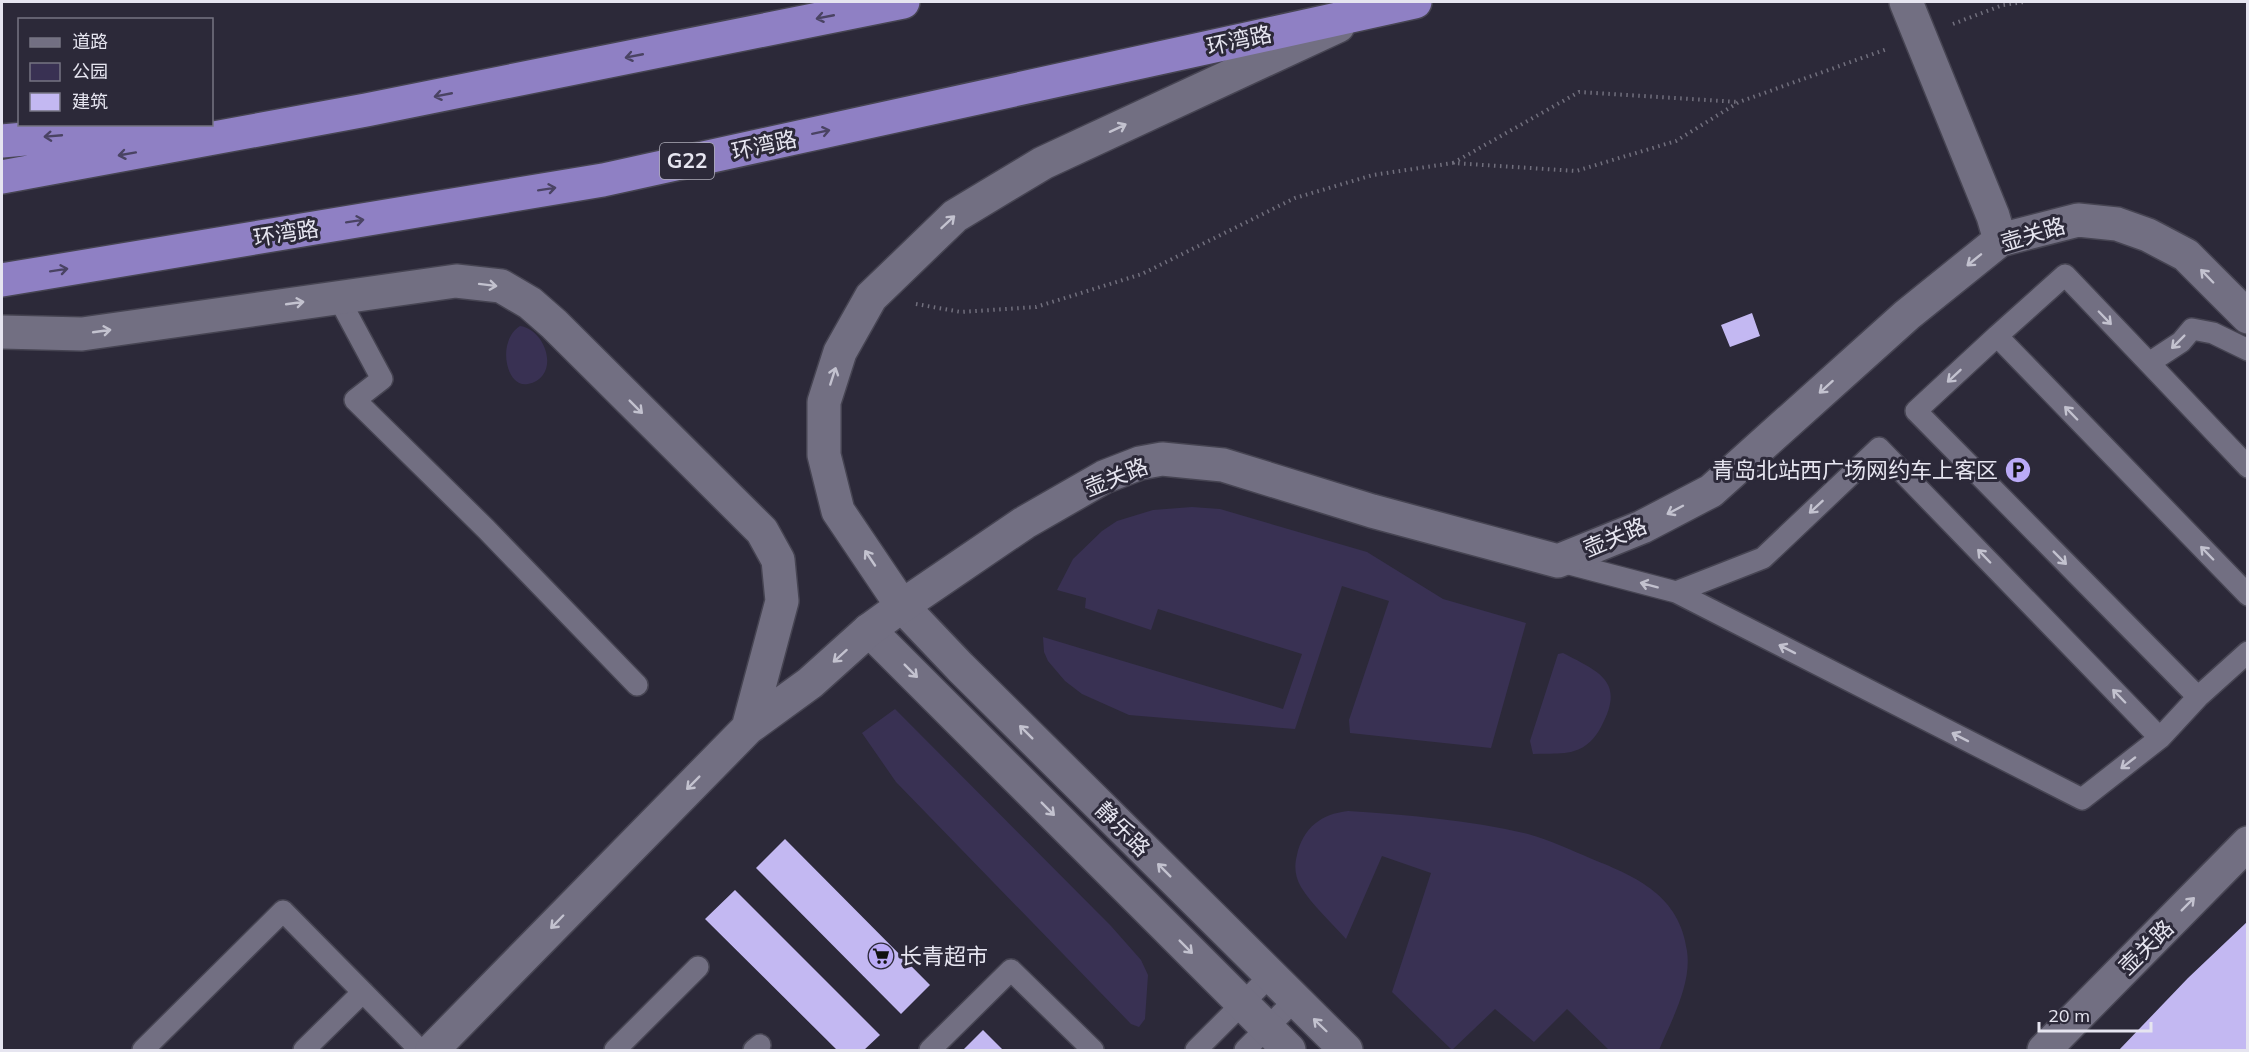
<svg xmlns="http://www.w3.org/2000/svg" width="2249" height="1052" viewBox="0 0 2249 1052" font-family="Mulish,'Noto Sans SC',sans-serif">
<style>
.green{fill:#393153}
.building{fill:#c3b8f2}
.lines{fill:none;stroke-linecap:round;stroke-linejoin:round}
.service-casing{stroke:#464452;stroke-width:24}
.minor-casing{stroke:#464452;stroke-width:36}
.tertiary-casing{stroke:#464452;stroke-width:36}
.trunk-casing{stroke:#464452;stroke-width:36}
.path{stroke:#716f7d;stroke-width:4;stroke-dasharray:1.5 4.5;stroke-linecap:butt}
.service{stroke:#726f82;stroke-width:21}
.minor{stroke:#726f82;stroke-width:33}
.tertiary{stroke:#726f82;stroke-width:33}
.trunk{stroke:#8f80c4;stroke-width:33}
.oneway{stroke:#4a4363}
.oneway2{stroke:#c3c2cf}
.labels{text-anchor:middle;stroke-width:6;stroke-linejoin:round;paint-order:stroke}
.shield{fill:#2c2939;stroke:#aeadb9;stroke-width:1.5}
.shield-label{font-size:21px;font-weight:bold;fill:#e6e5f0}
.street-label{font-size:22px;fill:#e6e5f0;stroke:#2c2939}
.poi-label{font-size:22px;fill:#e6e5f0;stroke:#2c2939;text-anchor:end}
</style>
<rect width="100%" height="100%" fill="#2c2939"/>
<!-- green -->
<path class="green" d="M520 326C547 330 561 377 528 384 506 389 496 341 520 326Z
M1192 507 1220 509 1367 552 1443 599 1526 623 1491 748 1350 733 1349 720 1389 601 1342 586 1295 729 1129 715 1082 694 1065 681 1048 661 1044 652 1043 637 1283 709 1302 654 1158 609 1151 630 1085 608 1086 598 1057 590 1073 559 1102 531 1117 521 1153 510Z
M1563 653C1599 672 1626 681 1601 727 1596 737 1586 748 1574 751 1562 755 1546 753 1533 754L1530 741 1558 654Z
M895 709 1111 926 1141 960 1148 975 1145 1019 1139 1027 1131 1024 896 782 862 733Z
M1348 811C1409 815 1469 820 1528 834 1550 840 1571 850 1592 859 1637 877 1680 896 1687 951 1692 984 1671 1021 1659 1050H1609L1567 1009 1534 1042 1495 1009 1452 1050 1392 992 1431 873 1382 856 1346 939C1333 924 1311 904 1301 887 1295 877 1294 866 1297 855 1303 828 1321 814 1348 811Z"/>
<!-- building -->
<path class="building" d="M1752 313 1760 336 1730 347 1721 325Z
M785 839 930 985 901 1014 756 868Z
M735 890 880 1035 864 1050H837L705 919Z
M2248 921V1050H2119L2188 978Z
M983 1030 1003 1050H963Z"/>
<g class="lines">
<!-- service casing -->
<g class="service-casing">
<path id="service" d="M338 297 382 379 355 400 486 529 637 685
M1997 336 1916 411 2198 697
M2248 350 2213 333 2192 329 2181 342 2149 363 2248 467
M2149 363 2065 275 1997 336 2248 595
M1558 561 1676 592 1763 558 1879 448 2160 738
M1676 592 2082 799 2160 738 2198 697 2248 652
M143 1050 283 911 420 1050
M304 1050 363 992
M615 1050 698 967
M754 1050 760 1045
M930 1050 1011 970 1093 1050
M1196 1050 1270 976
M1245 1050 1295 1000"/>
</g>
<!-- minor casing -->
<g class="minor-casing">
<path id="minor" d="M902 606 960 667 1346 1050
M869 630 1289 1050"/>
</g>
<!-- tertiary casing -->
<g class="tertiary-casing">
<path id="tertiary" d="M1906 2 1993 216 2000 240
M2 332 82 334 456 281 501 286 530 303 554 324 762 531 778 560 782 601 748 728
M902 606 838 511 824 455V402L840 352 871 297 955 216 1043 163 1338 26
M432 1050 748 728 810 683 869 630 902 606 1024 523 1104 477 1140 463 1162 459 1223 465 1372 511 1558 561 1642 527 1711 491 1907 315 2000 240 2078 220 2117 224 2148 235 2186 255 2248 317
M2044 1050 2248 843"/>
</g>
<!-- trunk casing -->
<g class="trunk-casing">
<path id="trunk" d="M2 141 172 126
M2 177 366 110 903 2
M2 280 603 180 1415 2"/>
</g>
<!-- path -->
<path class="path" d="M1953 24 2003 5 2024 2
M1453 163 1579 92 1738 102
M916 304 961 312 1036 307 1142 274 1295 198 1373 175 1453 163 1576 171 1676 141 1739 102 1887 49"/>
<!-- service -->
<use href="#service" class="service"/>
<!-- minor -->
<use href="#minor" class="minor"/>
<!-- tertiary -->
<use href="#tertiary" class="tertiary"/>
<!-- trunk -->
<use href="#trunk" class="trunk"/>
</g>
<!-- one-way arrows -->
<defs><path id="oneway-shaft" d="M-6 0H5M1.5-3L5.5 0L1.5 3" fill="none" stroke-width="1.6" stroke-linecap="round" stroke-linejoin="round" transform="scale(1.5)"/></defs>
<g class="oneway">
<use href="#oneway-shaft" transform="translate(825 17) rotate(169)"/>
<use href="#oneway-shaft" transform="translate(634 56) rotate(169)"/>
<use href="#oneway-shaft" transform="translate(443 95) rotate(169)"/>
<use href="#oneway-shaft" transform="translate(821 132) rotate(-12)"/>
<use href="#oneway-shaft" transform="translate(53 136) rotate(175)"/>
<use href="#oneway-shaft" transform="translate(127 154) rotate(170)"/>
<use href="#oneway-shaft" transform="translate(547 189) rotate(-9)"/>
<use href="#oneway-shaft" transform="translate(355 221) rotate(-9)"/>
<use href="#oneway-shaft" transform="translate(59 270) rotate(-9)"/>
</g>
<g class="oneway2">
<use href="#oneway-shaft" transform="translate(1118 128) rotate(-25)"/>
<use href="#oneway-shaft" transform="translate(948 222) rotate(-43)"/>
<use href="#oneway-shaft" transform="translate(1974 260) rotate(141)"/>
<use href="#oneway-shaft" transform="translate(2207 276) rotate(-134)"/>
<use href="#oneway-shaft" transform="translate(488 285) rotate(7)"/>
<use href="#oneway-shaft" transform="translate(295 303) rotate(-8)"/>
<use href="#oneway-shaft" transform="translate(2105 318) rotate(46)"/>
<use href="#oneway-shaft" transform="translate(102 331) rotate(-8)"/>
<use href="#oneway-shaft" transform="translate(2178 342) rotate(135)"/>
<use href="#oneway-shaft" transform="translate(833 376) rotate(-72)"/>
<use href="#oneway-shaft" transform="translate(1954 376) rotate(137)"/>
<use href="#oneway-shaft" transform="translate(1826 387) rotate(138)"/>
<use href="#oneway-shaft" transform="translate(636 407) rotate(45)"/>
<use href="#oneway-shaft" transform="translate(2071 413) rotate(-134)"/>
<use href="#oneway-shaft" transform="translate(1816 507) rotate(137)"/>
<use href="#oneway-shaft" transform="translate(1675 510) rotate(152)"/>
<use href="#oneway-shaft" transform="translate(2207 553) rotate(-134)"/>
<use href="#oneway-shaft" transform="translate(1984 556) rotate(-134)"/>
<use href="#oneway-shaft" transform="translate(870 558) rotate(-124)"/>
<use href="#oneway-shaft" transform="translate(2060 558) rotate(45)"/>
<use href="#oneway-shaft" transform="translate(1649 585) rotate(-165)"/>
<use href="#oneway-shaft" transform="translate(1787 649) rotate(-153)"/>
<use href="#oneway-shaft" transform="translate(840 656) rotate(138)"/>
<use href="#oneway-shaft" transform="translate(911 671) rotate(45)"/>
<use href="#oneway-shaft" transform="translate(2119 696) rotate(-134)"/>
<use href="#oneway-shaft" transform="translate(1026 732) rotate(-135)"/>
<use href="#oneway-shaft" transform="translate(1960 737) rotate(-153)"/>
<use href="#oneway-shaft" transform="translate(2128 763) rotate(142)"/>
<use href="#oneway-shaft" transform="translate(693 783) rotate(135)"/>
<use href="#oneway-shaft" transform="translate(1048 809) rotate(45)"/>
<use href="#oneway-shaft" transform="translate(1164 870) rotate(-135)"/>
<use href="#oneway-shaft" transform="translate(2188 904) rotate(-45)"/>
<use href="#oneway-shaft" transform="translate(557 922) rotate(134)"/>
<use href="#oneway-shaft" transform="translate(1186 947) rotate(45)"/>
<use href="#oneway-shaft" transform="translate(1320 1025) rotate(-136)"/>
</g>
<!-- icons -->
<defs>
<g id="parking-disc" transform="scale(1.35)"><circle r="9.5" fill="#baaaf6" stroke="#2c2939"/><path d="M-3.5-5.5H1a3.5 3.5 0 0 1 0 7H-1V5.5H-3.5ZM-1-3.4V-.6H.8a1.4 1.4 0 0 0 0-2.8Z" fill="#111"/></g>
<g id="supermarket-disc" transform="scale(1.35)"><circle r="9.5" fill="#baaaf6" stroke="#2c2939"/><path d="M-6-5.5h2.5l.6 2H6L4.5 2H-2.5L-4.4-4H-6ZM-1.5 3.2a1.3 1.3 0 1 0 .1 0ZM3 3.2a1.3 1.3 0 1 0 .1 0Z" fill="#111"/></g>
</defs>
<g fill-rule="evenodd">
<use href="#parking-disc" x="2018" y="470"/>
<use href="#supermarket-disc" x="881" y="956"/>
</g>
<g class="labels">
<!-- shield labels -->
<rect class="shield" x="660" y="143" width="54" height="36" rx="4.5"/>
<g class="shield-label">
<text x="687" y="168">G22</text>
</g>
<!-- street labels -->
<g class="street-label">
<text transform="translate(1239 40) rotate(-12)" y="8">环湾路</text>
<text transform="translate(764 145) rotate(-12)" y="8">环湾路</text>
<text transform="translate(286 233) rotate(-9)" y="8">环湾路</text>
<text transform="translate(2033 234) rotate(-17)" y="8">壶关路</text>
<text transform="translate(1116 477) rotate(-22)" y="8">壶关路</text>
<text transform="translate(1615 537) rotate(-23)" y="8">壶关路</text>
<text transform="translate(1123 829) rotate(45)" y="8">静乐路</text>
<text transform="translate(2146 947) rotate(-45)" y="8">壶关路</text>
</g>
<!-- poi labels -->
<g class="poi-label">
<text x="1998" y="478">青岛北站西广场网约车上客区</text>
<text x="900" y="964" text-anchor="start">长青超市</text>
</g>
</g>
<!-- border -->
<rect width="2249" height="1052" fill="none" stroke="#e6e5f0" stroke-width="6"/>
<!-- legend -->
<rect x="18" y="18" width="195" height="108" fill="#2c2939" stroke="#767482" stroke-width="1.5"/>
<rect x="30" y="38" width="30" height="9" fill="#726f82" stroke="#767482" stroke-width="1.5"/>
<text x="72" y="48" font-size="18" fill="#e6e5f0">道路</text>
<rect x="30" y="63" width="30" height="18" fill="#393153" stroke="#767482" stroke-width="1.5"/>
<text x="72" y="78" font-size="18" fill="#e6e5f0">公园</text>
<rect x="30" y="93" width="30" height="18" fill="#c3b8f2" stroke="#767482" stroke-width="1.5"/>
<text x="72" y="108" font-size="18" fill="#e6e5f0">建筑</text>
<!-- scale -->
<path d="M2039 1022v9h112v-9" fill="none" stroke="#e6e5f0" stroke-width="3"/>
<text x="2048" y="1022" font-size="18" fill="#e6e5f0" stroke="#2c2939" stroke-width="4.5" paint-order="stroke">20 m</text>
</svg>
